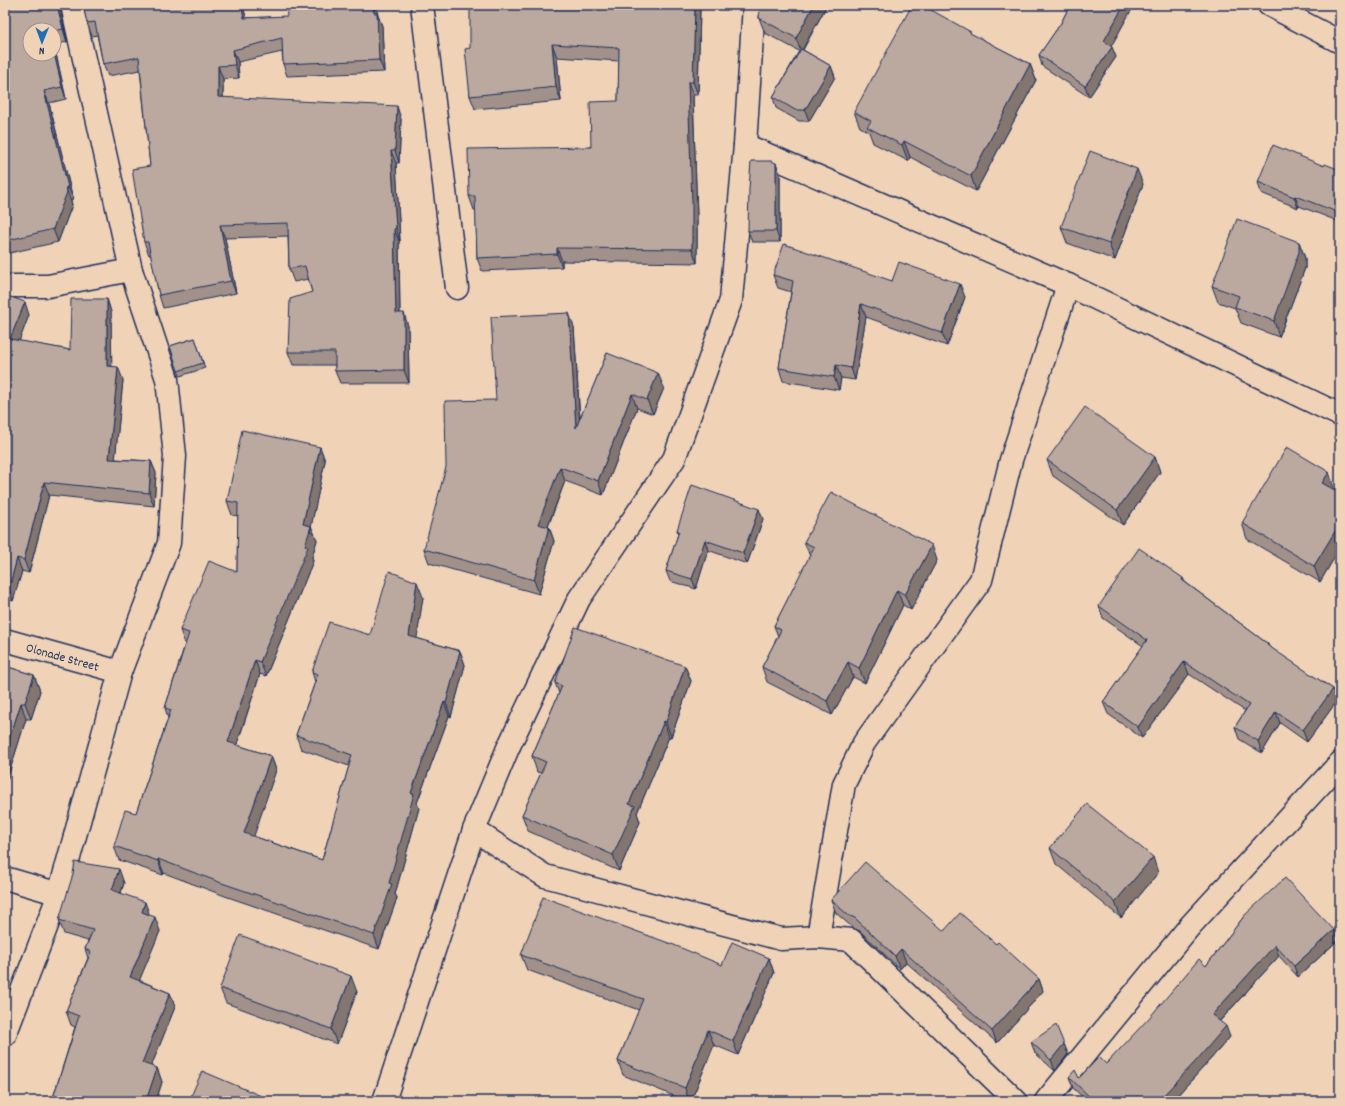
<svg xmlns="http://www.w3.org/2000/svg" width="1345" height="1106" viewBox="0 0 1345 1106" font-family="Dekko,sans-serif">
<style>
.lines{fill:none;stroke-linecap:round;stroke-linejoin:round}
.minor-casing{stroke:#1b2f5e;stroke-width:25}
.minor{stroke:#f0d2b6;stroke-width:22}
.wall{fill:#a1918a;stroke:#1b2f5e}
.shaded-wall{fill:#837670;stroke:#1b2f5e}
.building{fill:#bba9a0;stroke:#1b2f5e}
.labels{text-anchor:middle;stroke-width:3;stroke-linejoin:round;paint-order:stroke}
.street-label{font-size:13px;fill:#1b2f5e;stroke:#f0d2b6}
</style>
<rect width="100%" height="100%" fill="#f0d2b6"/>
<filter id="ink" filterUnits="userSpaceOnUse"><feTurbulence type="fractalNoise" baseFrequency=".025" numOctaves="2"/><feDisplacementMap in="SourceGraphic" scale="8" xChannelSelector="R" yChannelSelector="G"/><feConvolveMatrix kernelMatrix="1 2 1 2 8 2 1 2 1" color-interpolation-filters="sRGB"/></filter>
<g filter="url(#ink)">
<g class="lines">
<!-- minor casing -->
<g class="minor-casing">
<g id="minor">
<path d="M422 5 457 288"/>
<path d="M1269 5 1340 42"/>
<path d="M745 145 1068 285 1340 415"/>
<path d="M5 286H48L131 270"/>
<path id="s1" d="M5 640 120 672"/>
<path d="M474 830 545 876 781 939 818 937 851 940 1016 1101"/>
<path d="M5 878 59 894"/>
<path d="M818 937 844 784 864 743 981 580 1011 460 1068 285"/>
<path d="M5 1035 59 894 120 672 169 543 175 456 167 379 131 270 72 5"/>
<path d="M384 1101 474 830 508 748 579 599 674 459 731 300 745 145 754 5"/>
<path d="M1046 1101 1190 926 1340 763"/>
</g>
</g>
<!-- minor -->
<use href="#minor" class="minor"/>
</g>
<!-- wall -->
<path class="wall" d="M5 5 60 8 67 42 54 45V30H30L54 54V45L66 99 49 103 73 199 71 200 72 205 58 242 5 254Z
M83 5H243L246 18 377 13 382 26 384 72 287 76 283 64 282 52 238 62 239 78 223 79V98L401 119 399 163H396L400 241H399L400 313 408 326 409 383H340L335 371V365H293L288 352 312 292 308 279 294 282 289 269 288 236 225 238 236 293 163 308 159 295 151 255H149L144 242 150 166 140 70 108 76 103 64 97 35 92 36 87 23Z
M607 5H719V7H700L698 95H693L697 217V263L562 261V267L482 271 477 258 476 210H474L469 196 591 147 618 101 619 61 557 57 561 101 475 109 470 96V48L557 8Z
M760 5H827L803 50 831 66 835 77 809 121H799L776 108 773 97 799 51 765 33 759 18Z
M1070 5H1134L1111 46 1116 57 1089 97 1042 66 1039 55 1061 23Z
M971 34 1030 64 1036 80 976 191 910 157 908 161 873 143 869 132 860 127 854 112Z
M776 163 780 174V242H752L748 231Z
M1324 166 1340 170V222L1299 206 1298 208 1261 193 1258 182Z
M1143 184 1115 260 1067 243 1061 227Z
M1299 242 1305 258V268L1279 337 1241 323 1235 308 1218 302 1212 286Z
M773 275 892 281 965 297 947 346 866 317 855 380 841 378 839 390 783 381 779 368 791 292 778 288Z
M5 295 29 315 19 341 70 350 107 299 111 312V367L123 380 115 459 151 461 156 473 154 506 49 495 29 573 22 571 13 601 5 599Z
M574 327 580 419 607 353 664 388 653 414 637 408 603 495 565 481 548 527H549L554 541 539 594 429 563 424 549 496 400Z
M195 338 205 368 180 376 170 346Z
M320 447 325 461 311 526 317 540 312 557 313 561 266 676 260 674 237 745 271 756 276 770 253 836 322 860 349 766 301 749 296 735 315 682 312 672 370 635 423 597 416 638 460 651 465 665 451 717 449 716 417 803 419 808 395 894 397 898 379 949 225 896 164 873 163 875 119 860 114 846 136 813 168 718 165 708 185 644 180 630 237 572 238 516 232 515 227 501Z
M1155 457 1160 472 1123 525 1053 476 1047 460Z
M1334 488V489L1340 493V548L1320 582 1247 539 1242 523Z
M763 519 747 564 708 550 696 589 670 581 666 571 678 534 677 530Z
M804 542 937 560 911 610 903 605 865 683 853 677 832 715 767 682 762 667 778 636 774 626 810 556Z
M1183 578 1185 582 1268 644 1269 647 1333 689 1337 701 1307 742 1280 723 1262 753 1239 739 1235 727 1245 711 1189 674 1142 738 1108 714 1103 702 1143 646 1103 618 1099 606Z
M5 666 34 675 40 691 31 719H26L5 786Z
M685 666 691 681 671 737H669L637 813 640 822 619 871 528 831 522 815 541 773 537 772 532 756 559 693 555 683Z
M1050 848 1158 873 1121 918 1056 864Z
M124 883 121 893 150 915 160 931 139 980 170 993 175 1007 151 1066 157 1068 162 1082 156 1101H52L75 1027 71 1025 66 1011 88 958 85 949 88 941 64 934 59 920Z
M831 900 996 944 1039 979 1043 991 997 1043 906 962 900 969 860 931 853 928 836 913Z
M1245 915 1337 941 1298 977 1279 956 1220 1021 1230 1037 1200 1071 1172 1101H1087L1073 1088 1069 1077 1079 1078 1106 1064 1206 966Z
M521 955 722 965 769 958 774 973 738 1055 714 1045 691 1101H686L623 1075 618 1061 639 1010 527 970Z
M220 988 357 992 337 1044 226 1003Z
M1031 1042 1064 1044 1068 1054 1055 1071 1035 1053Z"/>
<!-- shaded-wall -->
<path class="shaded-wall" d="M57 5H60V8L67 42 63 29Z
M241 5H243L249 30 244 18Z
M373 5H377L378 18 377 13 382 26 384 72 379 60Z
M695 5H699L700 7 698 95 693 82Z
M814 5H827L801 52 796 38Z
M1124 5H1134L1108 52 1104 41Z
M552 44 557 57 561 101 556 87Z
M54 45 66 99 62 87 54 53Z
M1112 47 1116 57 1089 97 1085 86Z
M233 50 238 62 239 78 235 65Z
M1030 64 1036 80 976 191 971 176Z
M218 66 223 79V110L218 97Z
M831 66 835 77 809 121 805 110Z
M688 82 693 95 697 217V263L692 249Z
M44 91 49 103 73 199 68 187Z
M397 106 401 119 399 163 395 151Z
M904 141 910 157 908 161 902 145Z
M391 151 396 163 400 241 396 228Z
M776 163 780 174V242L776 231Z
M1137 169 1143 184 1115 260 1109 244Z
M66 187 72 205 58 242 53 229Z
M1295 196 1299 206 1298 208 1294 197Z
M220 225 225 238 236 293 231 281Z
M394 229 399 241 400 326 396 313Z
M1299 242 1305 258V268L1279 337 1274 321Z
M557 248 562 261V267L557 254Z
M960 284 965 297 947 346 942 333Z
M107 299 111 312 112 379 107 366Z
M25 302 29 315 15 352 10 339Z
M861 304 866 317 855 380 851 368Z
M404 313 408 326 409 383 404 370Z
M569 313 574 327 581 442 576 428Z
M836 365 841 378 839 390 834 377Z
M118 367 123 380 114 472 109 459Z
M658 373 664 388 653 414 647 400Z
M632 394 637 408 603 495 598 481Z
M320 447 325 461 310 532 311 526 317 540 312 557 313 561 266 676 260 662 305 546 303 524Z
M1155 457 1160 472 1123 525 1117 510Z
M151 461 156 473 154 506 149 493Z
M560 467 565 481 543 538 538 524Z
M1329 472 1334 488 1328 498 1322 483Z
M44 482 49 495 29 573 24 560Z
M759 509 763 519 747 564 743 553Z
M1340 523V548L1320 582 1314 566Z
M549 527 554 541 539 594 534 580Z
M705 540 708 550 696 589 692 579Z
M932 545 937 560 911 610 905 595Z
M17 558 22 571 13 601 9 588Z
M417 582 423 597 415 651 409 636Z
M897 590 903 605 865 683 859 668Z
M460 651 465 665 451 717 446 703Z
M255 660 260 674 233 756 228 742Z
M848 662 853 677 832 715 827 701Z
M1184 662 1189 674 1142 738 1138 727Z
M685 666 691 681 671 737 666 722Z
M34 675 40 691 31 719 25 703Z
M1333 689 1337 701 1307 742 1303 730Z
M444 702 449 716 417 803 419 808 395 894 397 898 379 949 374 935 389 883 411 793Z
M21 703 26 719 5 786V752Z
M1276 712 1280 723 1262 753 1258 741Z
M664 721 669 737 637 813 640 822 619 871 613 855 629 804Z
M271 756 276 770 250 848 244 833Z
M1153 857 1158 873 1121 918 1115 902Z
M158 859 164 873 163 875 158 861Z
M119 869 124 883 117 904 112 890Z
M145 902 150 916 142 912Z
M155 917 160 931 135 991 130 977Z
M1334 930 1337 941 1298 977 1294 966Z
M1275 945 1279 956 1216 1025 1212 1015Z
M901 949 906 962 900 969 895 956Z
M769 958 774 973 738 1055 733 1041Z
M351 976 357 992 337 1044 331 1029Z
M1039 979 1043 991 997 1043 992 1031Z
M170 993 175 1007 147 1077 142 1063Z
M1226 1026 1230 1037 1200 1071 1172 1101H1158Z
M708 1030 714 1045 691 1101H689L685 1088Z
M1064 1044 1068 1054 1055 1071 1051 1060Z
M157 1068 162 1082 156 1101H146Z"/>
<!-- building -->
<path class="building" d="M5 5H57L63 29 54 31V30H30V54H54V53L62 87 44 91 68 187H66L67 192 53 229 5 241Z
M83 5H241L244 18 287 16 286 5H373L374 13H377L379 60 283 64 282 38 233 50 235 65 218 66V97L397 106 395 151H391L396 228 394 229 396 313H404V370L335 371V352H288L290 299 312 292 305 266 289 269 288 223 220 225 231 281 159 295 148 242H144L132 169 150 166 139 57 103 64 95 22 87 23Z
M607 5H695L693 82H688L692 203V249L557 248V254L477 258 475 196H469L468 149 591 147 590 102 618 101 619 48 552 44 556 87 470 96 465 49 470 48V7L557 8V7Z
M760 5H814L796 38 759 18Z
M912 5H922L971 32 970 33 1030 64 971 176 904 141 902 145 867 127 871 121 854 112Z
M1070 5H1124L1104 41 1112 47 1085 86 1039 55 1061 23Z
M801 49 831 66 805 110H795L773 97Z
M1273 145 1324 166 1325 164 1340 170V213L1295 196 1294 197 1258 182Z
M1090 151 1137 169 1109 244 1061 227Z
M751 161H771L776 163V231H748L749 189Z
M1237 219 1299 242V252L1274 321 1235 307 1239 296 1212 286Z
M784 244 892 281 899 262 960 284 942 333 861 304 851 368 836 365 834 377 779 368 793 281 773 275Z
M5 295 25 302 10 339 70 350 71 299H107V366L118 367 109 459 151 461 149 493 44 482 24 560 17 558 9 588 5 587Z
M569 313 576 428 607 353 658 373 647 400 632 394 598 481 560 467 538 524 549 527 534 580 424 549 446 467 445 401 496 400 491 317Z
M195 338 203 363 178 371 170 346Z
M1085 407 1155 457 1117 510 1047 460Z
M242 430 320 447 303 524 311 526 305 546 308 547 260 662 255 660 228 742 271 756 244 833 322 860 352 755 296 735 318 674 312 672 329 622 370 635 389 571 417 582 409 636 460 651 446 703 444 702 411 793 414 794 389 883 392 884 374 935 219 882 158 859V861L114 846 125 810 136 813 171 710 165 708 189 633 180 630 209 561 237 572 238 503 227 501Z
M1287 447 1329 472 1322 483 1340 493V523L1314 566 1242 523Z
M692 485 759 509 743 553 705 540 692 579 666 571 679 531 677 530Z
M831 492 932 545 905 595 897 590 859 668 848 662 827 701 762 667 781 630 774 626 814 547 804 542Z
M1139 548 1183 578 1182 580 1268 644 1267 645 1333 689 1303 730 1276 712 1258 741 1235 727 1249 705 1184 662 1138 727 1103 702 1147 640 1099 606Z
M575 627 685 666 666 722 664 721 629 804 635 806 613 855 522 815 546 762 532 756 562 686 555 683Z
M5 666 34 675 25 703H21L5 752Z
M1087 804 1153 857 1115 902 1050 848Z
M75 862 119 869 112 890 145 902 142 912 155 917 130 977 170 993 142 1063 157 1068 146 1101H52L79 1016 66 1011 91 952 85 949 93 930 59 920 73 874Z
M865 862 944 931 960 913 996 944 998 942 1039 979 992 1031 901 949 895 956 855 918 848 915 831 900Z
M1285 878 1334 930 1294 966 1275 945 1212 1015 1226 1026 1196 1061 1158 1101H1094L1069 1077 1075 1070 1079 1078 1099 1057 1106 1064 1149 1018 1199 959 1206 966 1245 915Z
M543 897 674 945 722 965 732 942 769 958 733 1041 708 1030 685 1088 618 1061 643 999 521 955Z
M240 935 351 976 331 1029 220 988Z
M1056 1025 1064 1044 1051 1060 1031 1042Z
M202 1071 273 1101H189Z
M433 1099 442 1101H433Z"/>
</g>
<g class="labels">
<!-- street labels -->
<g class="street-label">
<text dy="5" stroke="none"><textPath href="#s1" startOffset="60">Olonade Street</textPath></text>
</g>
</g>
<!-- margin -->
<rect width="1345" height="1106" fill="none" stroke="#f0d2b6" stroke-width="20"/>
<rect x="10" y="10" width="1325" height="1086" fill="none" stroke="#1b2f5e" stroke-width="1.5" filter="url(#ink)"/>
<!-- north arrow -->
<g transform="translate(42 42) rotate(181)"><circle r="19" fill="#f0d2b6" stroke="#9b9193"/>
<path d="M0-3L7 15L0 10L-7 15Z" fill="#1f6fb2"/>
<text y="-6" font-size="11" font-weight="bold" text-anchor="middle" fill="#1b2f5e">N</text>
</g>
</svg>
